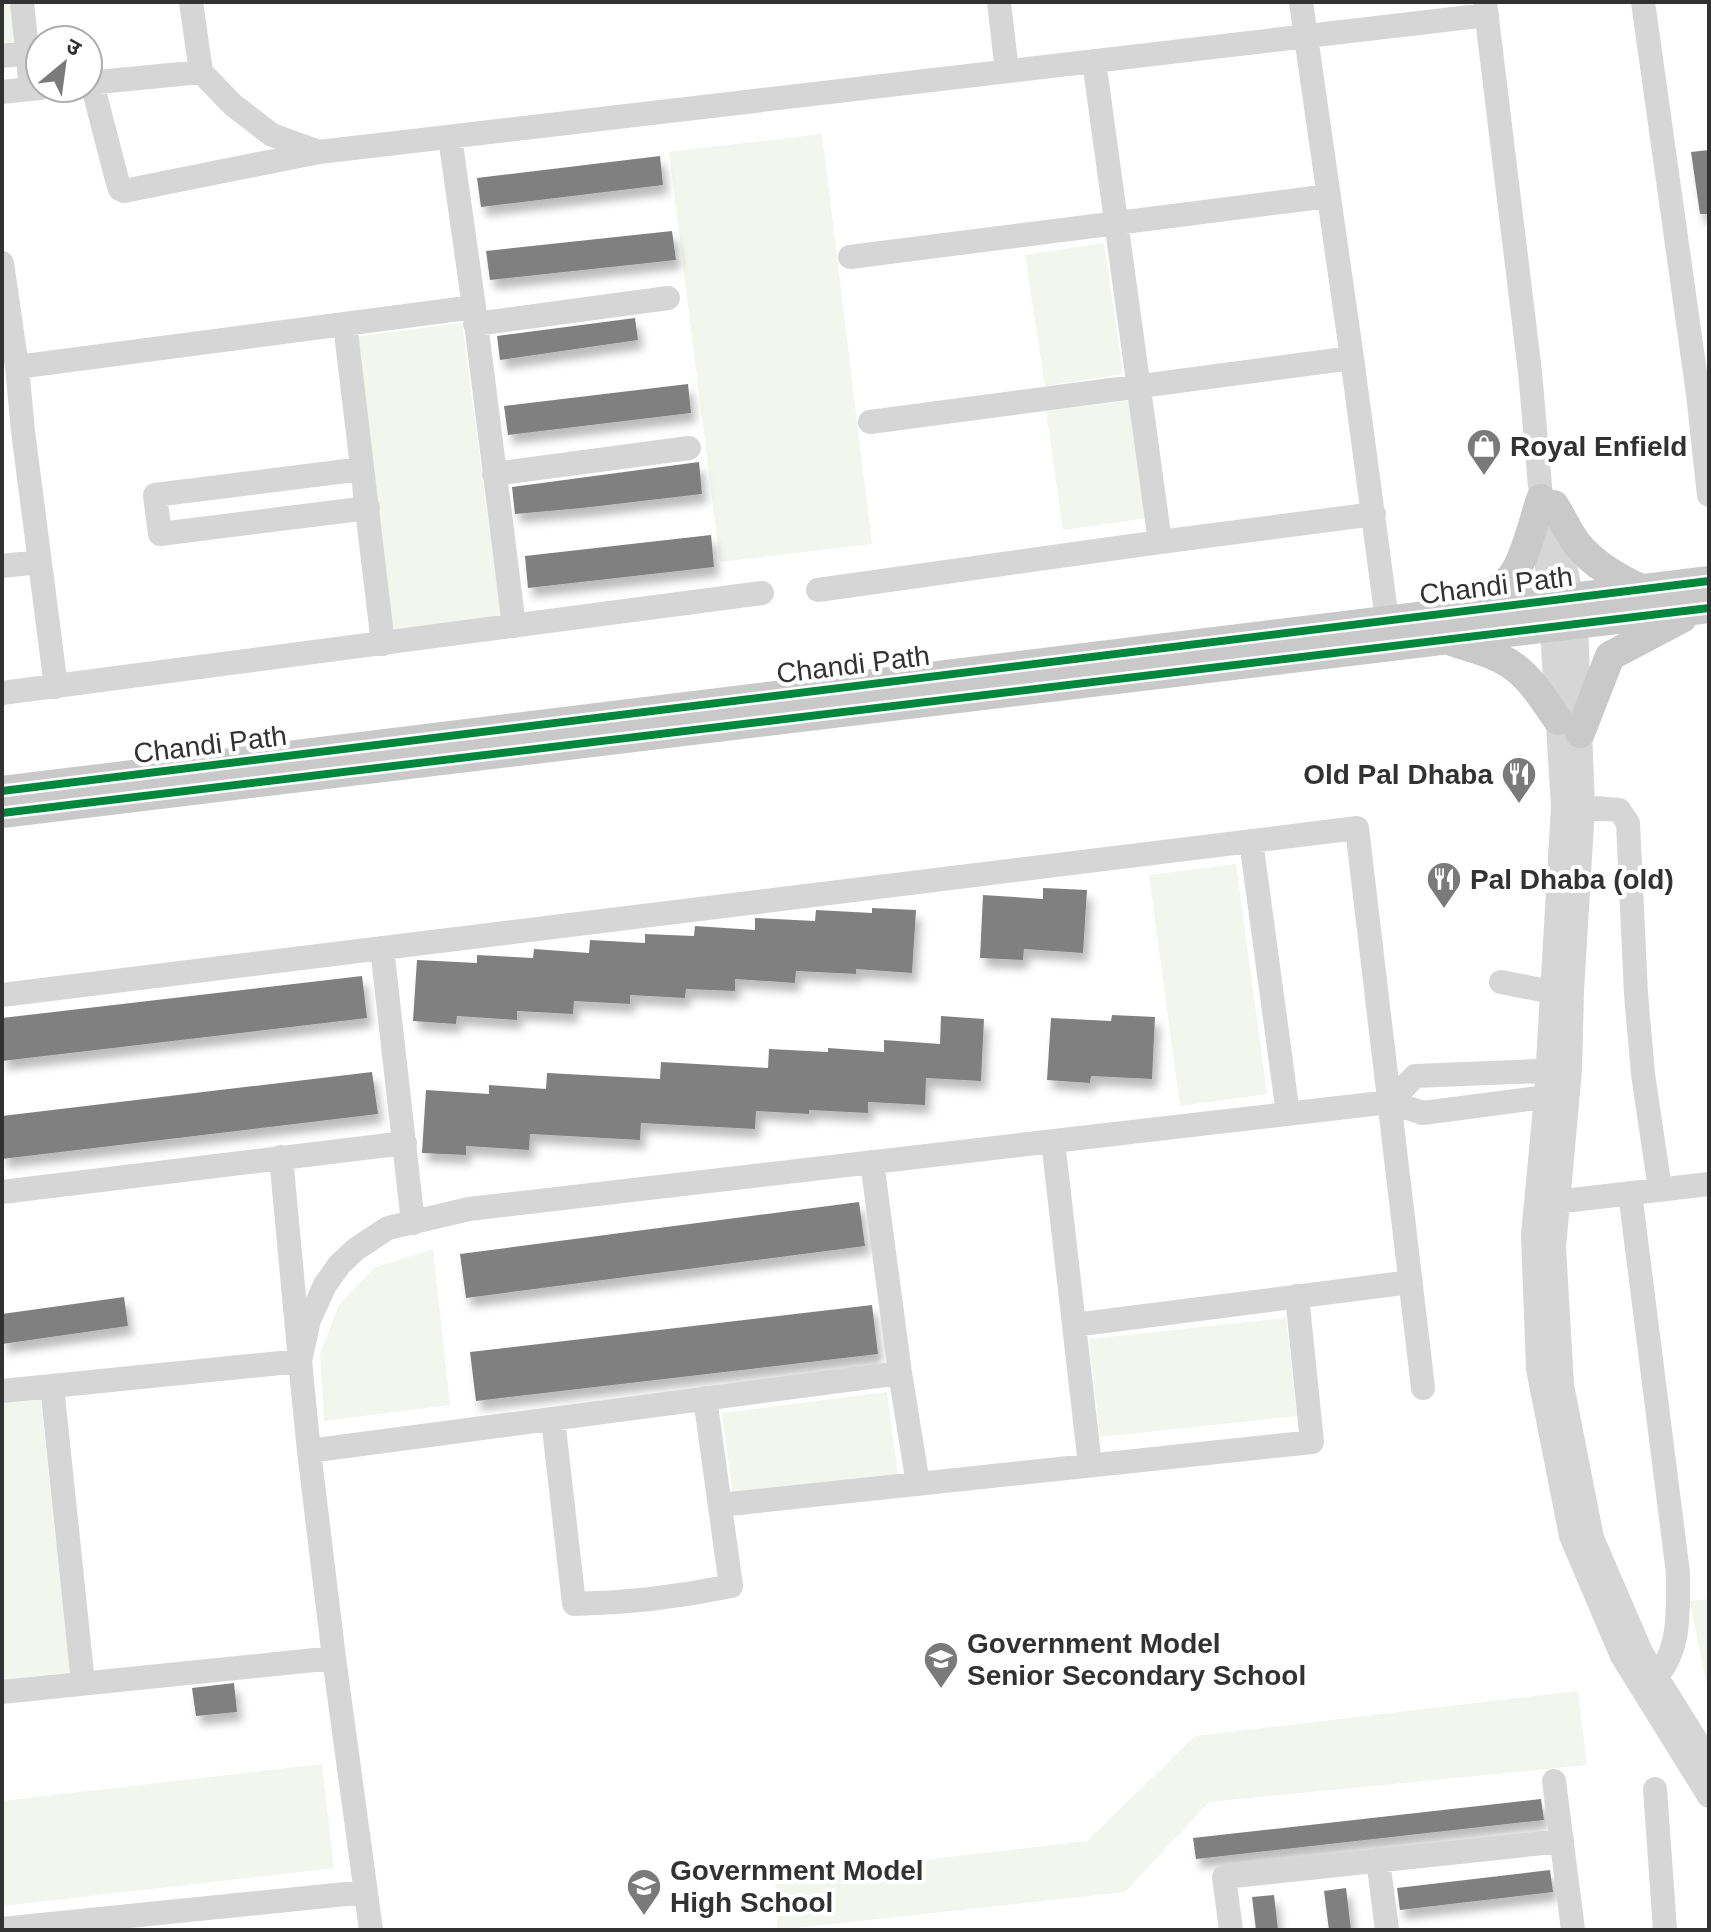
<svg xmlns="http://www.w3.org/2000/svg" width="1711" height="1932" viewBox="0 0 1711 1932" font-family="Helvetica,'Noto Sans Devanagari',sans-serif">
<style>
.green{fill:#f2f6ee}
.building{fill:#808080;filter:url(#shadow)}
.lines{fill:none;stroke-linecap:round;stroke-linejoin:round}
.minor{stroke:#d6d6d6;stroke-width:24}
.major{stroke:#c9c9c9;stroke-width:30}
.cycleway-casing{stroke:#fff;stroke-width:13}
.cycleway{stroke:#00873e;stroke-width:8}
.labels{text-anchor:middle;stroke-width:8;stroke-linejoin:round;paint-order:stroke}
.poi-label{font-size:28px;font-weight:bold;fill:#323232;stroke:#fff;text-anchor:start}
.street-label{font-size:28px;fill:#323232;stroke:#fff}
</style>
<defs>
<filter id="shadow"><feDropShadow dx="5" dy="9" stdDeviation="4" flood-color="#0004"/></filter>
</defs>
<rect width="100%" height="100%" fill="#fff"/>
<!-- green -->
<path class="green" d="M2 2H13L18 47 2 48Z
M822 134 872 544 720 562 669 152Z
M1104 243 1123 374 1045 386 1025 255Z
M462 323 501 616 393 629 354 337Z
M1132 400 1148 518 1063 530 1046 411Z
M1236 864 1267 1094 1180 1106 1149 875Z
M433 1249 450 1405 324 1421 320 1354 339 1305 374 1268Z
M1286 1318 1297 1416 1100 1437 1089 1339Z
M887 1392 898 1475 733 1496 722 1413Z
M40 1395 70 1672 2 1680V1399Z
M1709 1599V1698L1690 1601Z
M1578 1691 1587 1765 1209 1802 1125 1892 777 1930 775 1877 1087 1841 1195 1736Z
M322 1764 334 1868 3 1906 2 1801Z"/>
<!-- building -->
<path class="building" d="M1709 150V214H1700L1691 152Z
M660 156 663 185 481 207 477 178Z
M672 231 676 260 490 280 486 251Z
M635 318 638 340 500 360 497 336Z
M688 384 691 413 508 435 504 406Z
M699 462 702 494 582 508 515 514 512 487Z
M711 535 714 567 528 588 525 556Z
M1043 888 1087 890 1083 953 1024 949 1023 960 980 958 983 895 1043 899Z
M872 908 916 910 912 973 856 969V974L796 971 795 983 735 979V991L686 989 685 998 630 995V1004L574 1001 573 1014 517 1011V1020L457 1016 456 1024 413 1021 417 960 477 963V955L533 958 534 949 589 953 590 940 645 943V934L694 936 695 926 755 930V918L815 921 816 910 872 913Z
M362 976 367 1018 2 1061V1018Z
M1112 1015 1155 1017 1152 1079 1091 1076 1090 1083 1047 1080 1051 1018 1111 1021Z
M941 1016 984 1019 981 1081 926 1078 925 1105 868 1102V1113L809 1110V1114L756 1111 755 1129 641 1123 640 1140 530 1134 529 1150 466 1146V1155L422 1153 426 1090 489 1094V1085L546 1089 547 1073 660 1079 661 1062 768 1068 769 1049 828 1052V1048L884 1052V1040L940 1044Z
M372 1072 378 1114 2 1159V1116Z
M859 1202 865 1246 466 1298 460 1254Z
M124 1297 128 1326 2 1344V1314Z
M872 1305 878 1354 476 1401 470 1352Z
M234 1683 237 1712 196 1716 192 1688Z
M1541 1799 1544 1820 1196 1859 1193 1838Z
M1550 1870 1553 1892 1400 1910 1397 1888Z
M1346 1888 1351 1930H1329L1324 1891Z
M1274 1895 1278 1930H1256L1252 1897Z"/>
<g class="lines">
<!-- minor -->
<path class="minor" d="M22 2 31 89
M191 2 201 72 233 105 272 135 319 152 1487 15
M999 2 1007 71
M1301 2 1352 358 1387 620
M1485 2 1530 372 1550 600 1563 806 1546 1097 1533 1235 1538 1369 1571 1536 1622 1656 1709 1796
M1643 2 1698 394 1709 495
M2 56 27 53
M1094 61 1160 542
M88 83 201 72
M92 83 116 176 120 189 124 191 319 152
M2 92 40 88
M450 137 474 307 514 626
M850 257 1329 196
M2 263 17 367 23 431 56 687
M345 324 383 644
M475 324 668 298
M17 367 474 307
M870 422 1352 358
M362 469 155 495 160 534 368 508
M494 474 689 448
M1557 519 1576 624 1583 807 1572 991 1570 1070 1554 1247 1562 1385 1592 1538 1641 1652 1709 1761
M2 566 40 562
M818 590 1160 542 1374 514
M2 693 762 593
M1569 806 1619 810 1628 823 1636 994 1643 1074 1660 1189
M1251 841 1288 1114
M382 948 413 1223
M1501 982 1552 992 1566 991
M2 995 1357 828 1423 1388
M1390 1102 1415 1076 1560 1070
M1053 1141 1090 1465
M872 1162 900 1373 918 1484
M2 1192 405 1143
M1630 1193 1678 1573C1678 1612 1682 1658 1647 1685
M1547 1203 1709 1184
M1074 1325 1411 1282
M52 1386 83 1683
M2 1391 300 1361 281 1157
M553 1419 574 1604C627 1603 679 1597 731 1586L705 1398
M309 1451 900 1373
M720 1505 1312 1442 1297 1296
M2 1692 334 1658
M1554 1781 1573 1930
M1655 1789 1665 1930
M1378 1860 1387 1930
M2 1929 366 1892
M371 1930 334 1658 309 1451 300 1361 309 1320 325 1285 339 1265 356 1249 388 1228 469 1209 1390 1102 1423 1113 1568 1094
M1231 1930 1224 1877 1562 1841"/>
<!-- major -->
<path class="major" d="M1554 505C1562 518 1568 532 1577 544 1594 565 1617 578 1641 589
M1471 604C1486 598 1502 589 1512 576 1525 560 1534 520 1541 499
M1454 642C1474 648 1496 654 1513 666 1532 679 1545 702 1558 720
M1580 733 1610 656 1682 618
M2 791 1709 581
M2 813 1709 608"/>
<!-- cycleway casing -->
<g class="cycleway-casing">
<path id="cycleway" d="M2 791 1709 581
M2 813 1709 608"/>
</g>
<!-- cycleway -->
<use href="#cycleway" class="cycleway"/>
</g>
<!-- icons -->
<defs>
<g id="shop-pin" transform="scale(1.8)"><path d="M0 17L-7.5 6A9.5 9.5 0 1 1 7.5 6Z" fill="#7a7a7a" stroke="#fff"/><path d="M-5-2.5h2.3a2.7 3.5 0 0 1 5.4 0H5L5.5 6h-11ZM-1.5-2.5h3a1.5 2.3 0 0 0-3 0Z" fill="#fff"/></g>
<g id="restaurant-pin" transform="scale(1.8)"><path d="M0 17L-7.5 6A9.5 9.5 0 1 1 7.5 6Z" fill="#7a7a7a" stroke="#fff"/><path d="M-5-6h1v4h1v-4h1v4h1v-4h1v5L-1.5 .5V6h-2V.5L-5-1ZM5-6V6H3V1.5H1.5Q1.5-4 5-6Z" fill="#fff"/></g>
<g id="school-pin" transform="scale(1.8)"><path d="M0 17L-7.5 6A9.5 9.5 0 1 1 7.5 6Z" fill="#7a7a7a" stroke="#fff"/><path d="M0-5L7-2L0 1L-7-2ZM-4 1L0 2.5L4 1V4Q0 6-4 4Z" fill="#fff"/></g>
</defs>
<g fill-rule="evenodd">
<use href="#shop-pin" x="1484" y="446"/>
<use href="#restaurant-pin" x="1519" y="774"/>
<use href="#restaurant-pin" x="1444" y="879"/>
<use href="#school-pin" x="941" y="1659"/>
<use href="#school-pin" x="644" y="1886"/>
</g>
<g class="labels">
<!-- poi labels -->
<g class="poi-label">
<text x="1510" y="456">Royal Enfield</text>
<text x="1493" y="784" text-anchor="end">Old Pal Dhaba</text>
<text x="1470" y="889">Pal Dhaba (old)</text>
<text x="967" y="1653">Government Model<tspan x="967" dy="32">Senior Secondary School</tspan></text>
<text x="670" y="1880">Government Model<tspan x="670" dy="32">High School</tspan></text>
</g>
<!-- street labels -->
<g class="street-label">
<text transform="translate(1496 585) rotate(-7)" y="10">Chandi Path</text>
<text transform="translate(853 664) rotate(-7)" y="10">Chandi Path</text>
<text transform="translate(210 744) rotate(-7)" y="10">Chandi Path</text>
</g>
</g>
<!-- border -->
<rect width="1711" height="1932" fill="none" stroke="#323232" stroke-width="8"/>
<!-- north arrow -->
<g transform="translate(64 64) rotate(29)"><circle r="38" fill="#ffffff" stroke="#adadad" stroke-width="2"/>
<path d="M0-6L14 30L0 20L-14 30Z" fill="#7a7a7a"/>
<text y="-12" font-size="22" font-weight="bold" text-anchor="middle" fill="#323232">उ</text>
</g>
</svg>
